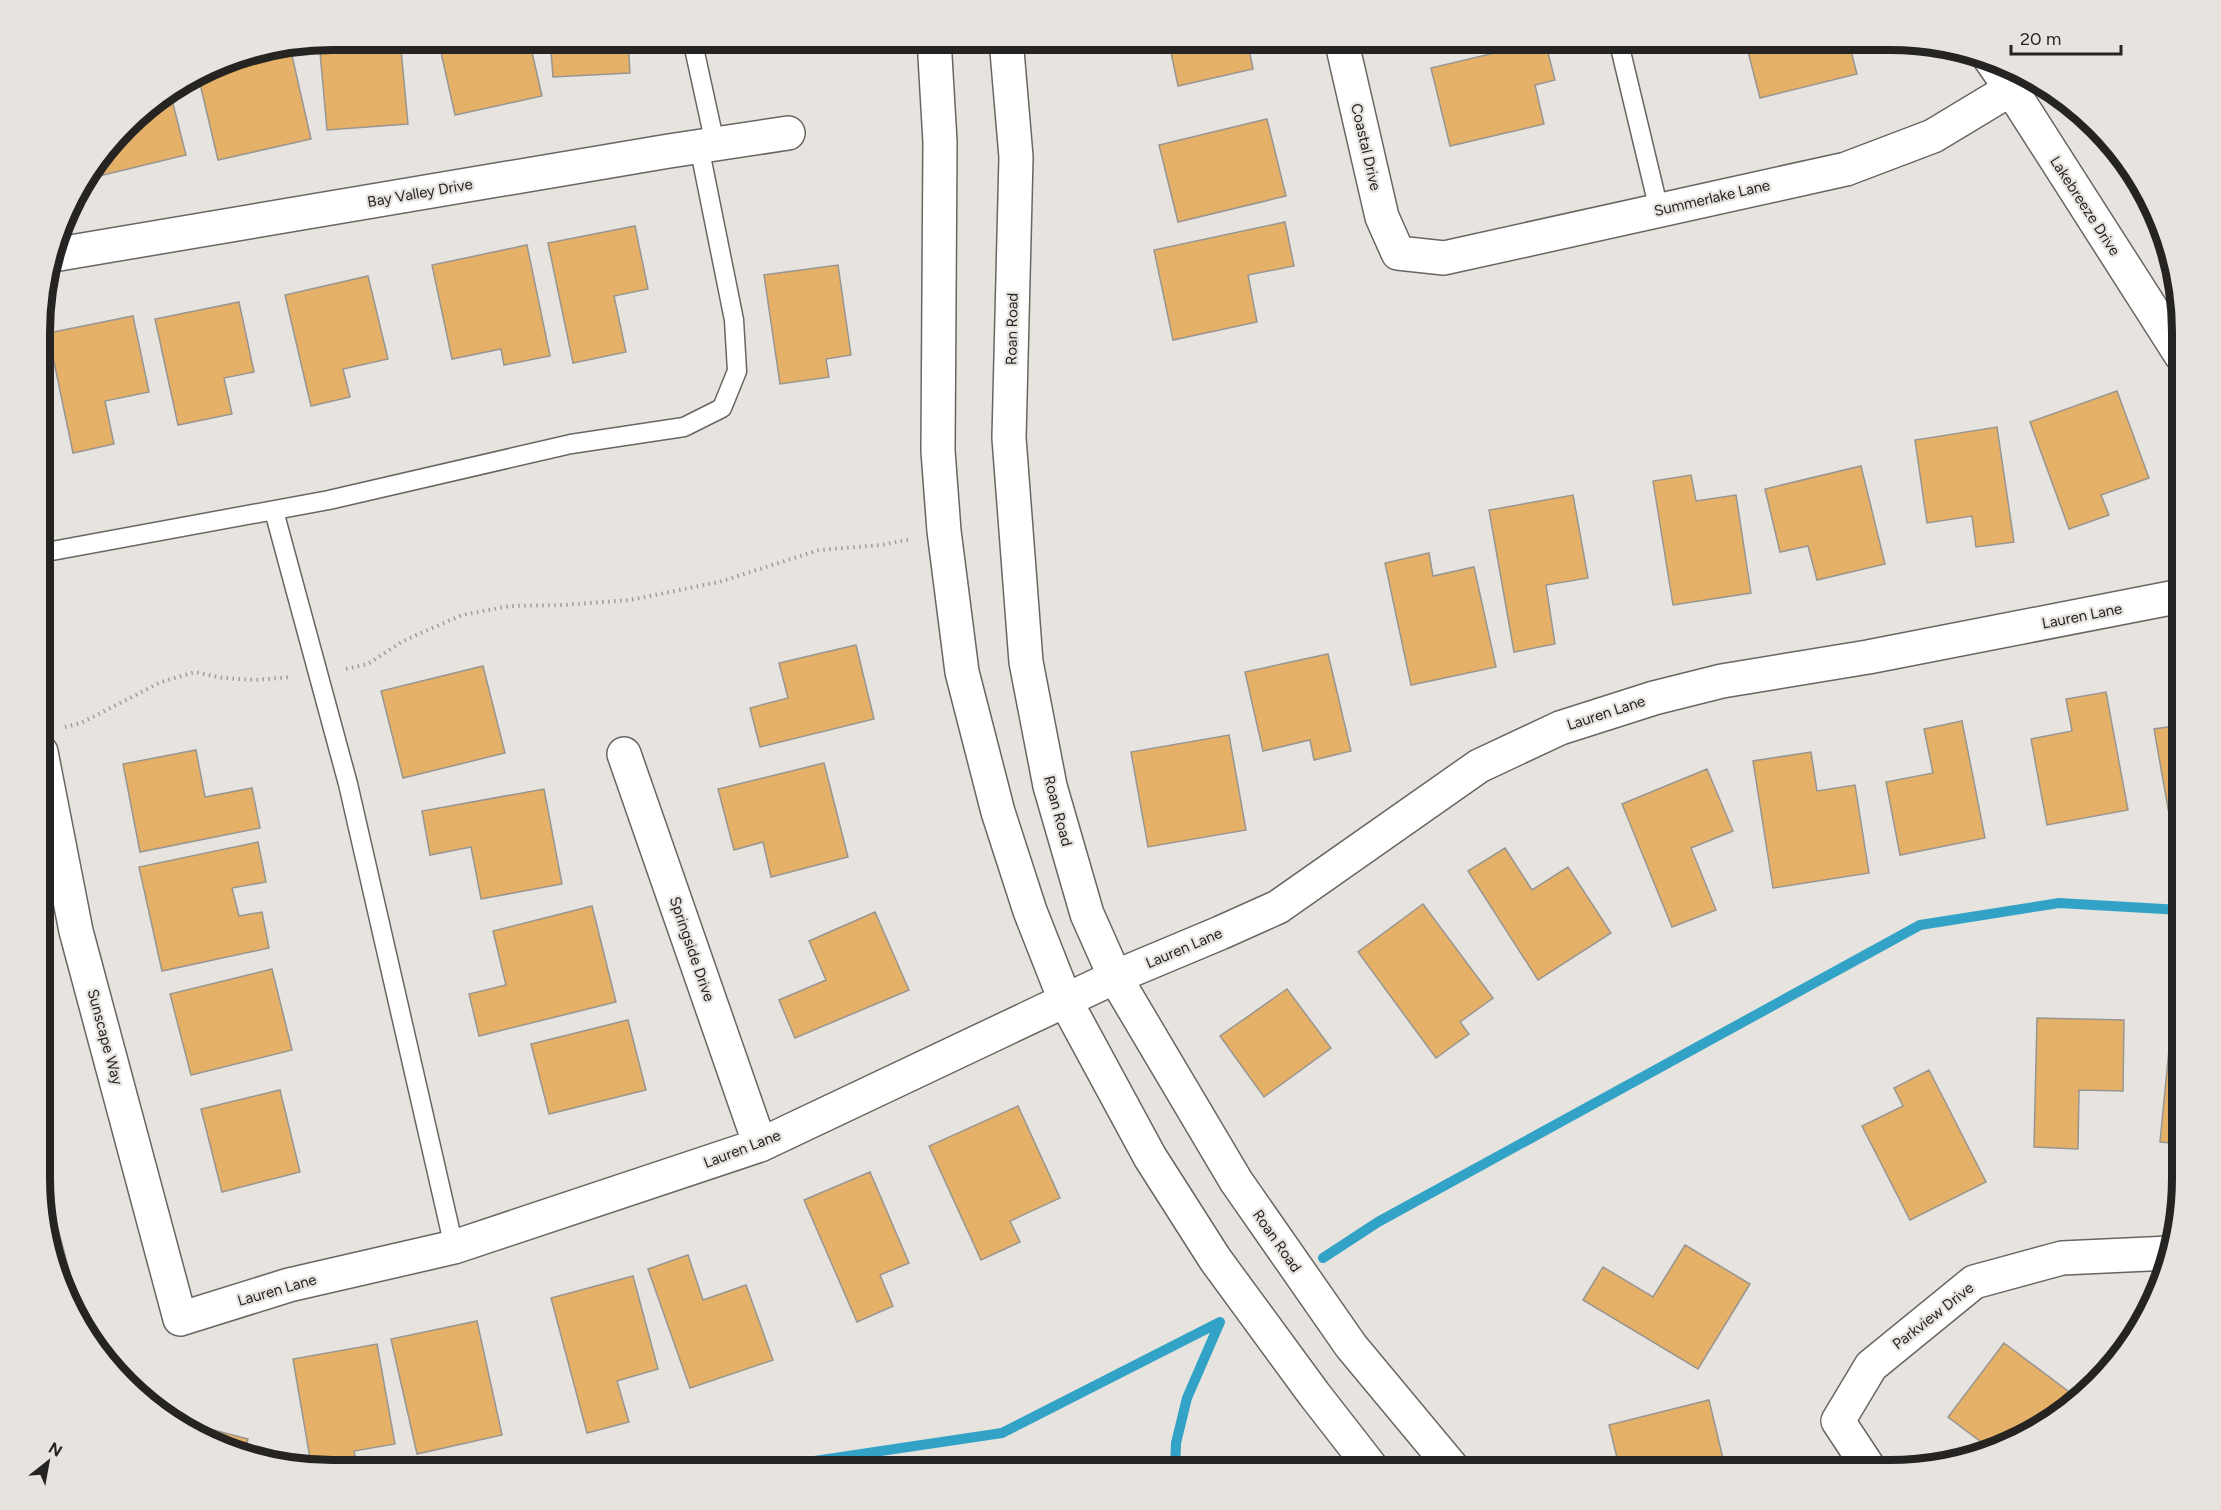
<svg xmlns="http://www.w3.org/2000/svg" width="2221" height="1510" viewBox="0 0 2221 1510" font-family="Figtree,sans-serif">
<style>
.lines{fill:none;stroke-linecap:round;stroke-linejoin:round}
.stream{stroke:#32a3c6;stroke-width:10}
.building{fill:#e5b067;stroke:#999591;stroke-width:1.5}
.lane-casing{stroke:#696662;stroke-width:21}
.street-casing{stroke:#696662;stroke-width:36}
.secondary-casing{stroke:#696662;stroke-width:36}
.path{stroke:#9f9d99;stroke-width:4;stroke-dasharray:1.5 4.5;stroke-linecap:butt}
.lane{stroke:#fff;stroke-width:18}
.street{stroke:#fff;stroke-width:33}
.secondary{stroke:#fff;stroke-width:33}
.labels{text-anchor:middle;stroke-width:4.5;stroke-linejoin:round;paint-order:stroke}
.street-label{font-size:15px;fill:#252422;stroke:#e7e4df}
.rim{fill:none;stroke:#252422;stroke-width:8}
</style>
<rect width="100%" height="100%" fill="#e7e4df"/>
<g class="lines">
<!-- stream -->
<path class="stream" d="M1323 1258 1378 1222 1920 925 2059 903 2181 910
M747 1471 1002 1433 1220 1322
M1175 1471 1176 1443 1187 1398 1220 1322"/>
</g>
<!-- building -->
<path class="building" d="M332 39H400L408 124 327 130 319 41Z
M438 39H529L542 96 455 115Z
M550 39H628L630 73 553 77Z
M1113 39H1247L1253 69 1178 86 1169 43 1116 53Z
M1745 40H1848L1857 74 1760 98Z
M1545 41 1555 80 1535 85 1544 124 1450 146 1431 68Z
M290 47 311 139 218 160 198 75 220 61Z
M170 92 186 155 99 176 97 166 138 112Z
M1267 119 1286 196 1178 222 1159 145Z
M1285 222 1294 266 1248 275 1257 322 1173 340 1154 250Z
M635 226 648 289 614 296 626 352 573 363 548 243Z
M527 245 550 356 504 365 501 349 452 359 432 265Z
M838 265 851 355 826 359 829 377 780 384 764 275Z
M368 276 388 359 343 369 350 397 311 406 285 295Z
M239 302 254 372 224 378 232 414 178 425 155 319Z
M133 316 149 392 105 401 114 444 73 453 48 333Z
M2117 391 2149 478 2101 495 2109 515 2069 529 2030 422Z
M1997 427 2014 542 1976 547 1972 516 1927 523 1915 440Z
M1861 466 1885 564 1817 580 1808 546 1780 552 1765 489Z
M1691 475 1696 501 1736 495 1751 593 1673 605 1653 481Z
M1573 495 1588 578 1546 585 1555 644 1514 652 1489 510Z
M1429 553 1433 576 1474 567 1496 667 1411 685 1385 563Z
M856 645 874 719 760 747 750 708 788 698 779 663Z
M1328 654 1351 751 1314 760 1310 740 1263 751 1245 672Z
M483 666 505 753 403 778 381 691Z
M2106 692 2128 810 2047 825 2031 739 2072 731 2066 699Z
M1962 721 1985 838 1900 855 1886 782 1933 773 1924 729Z
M2181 725V812L2169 814 2154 729Z
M1229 735 1246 830 1148 847 1131 752Z
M196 750 205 797 252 788 260 828 140 852 123 764Z
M1811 752 1817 791 1855 785 1869 873 1773 888 1753 761Z
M824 763 848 857 771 877 763 842 734 850 718 789Z
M1707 769 1733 831 1691 848 1716 910 1672 927 1622 804Z
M544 789 562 884 481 899 471 847 430 855 422 811Z
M258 842 266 882 232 888 239 916 262 912 269 948 162 971 139 867Z
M1505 848 1532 890 1568 867 1611 933 1538 980 1468 871Z
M1423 904 1493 998 1460 1022 1469 1034 1436 1058 1358 952Z
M592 906 616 1002 479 1036 469 994 506 985 493 931Z
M875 912 909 990 795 1038 779 1000 826 980 809 941Z
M272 969 292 1050 191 1075 170 994Z
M1287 989 1331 1048 1264 1097 1220 1036Z
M2037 1018 2124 1020 2123 1091 2079 1090 2078 1149 2034 1147Z
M628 1020 646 1090 549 1114 531 1044Z
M2171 1029 2181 1030V1144L2160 1142Z
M1929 1070 1986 1182 1910 1220 1862 1126 1903 1106 1894 1088Z
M280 1090 300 1172 222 1192 201 1109Z
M1018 1106 1060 1198 1010 1221 1020 1242 981 1260 929 1146Z
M870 1172 909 1263 880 1275 893 1306 857 1322 804 1200Z
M50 1199 76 1296 69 1297 41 1216V1201Z
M1685 1245 1750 1284 1698 1369 1583 1300 1603 1267 1653 1297Z
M688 1255 703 1300 746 1285 773 1360 690 1388 648 1269Z
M633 1276 658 1369 617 1381 629 1422 587 1433 551 1298Z
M477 1321 502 1435 417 1454 391 1339Z
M2004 1343 2080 1400 2019 1441 1976 1457 1985 1445 1948 1417Z
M377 1344 395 1444 354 1451 358 1470H312L293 1359Z
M1709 1400 1726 1471H1615L1620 1470 1609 1425Z
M168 1418 248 1439 243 1457 237 1455Z"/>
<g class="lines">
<!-- lane casing -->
<g class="lane-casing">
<path id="lane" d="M692 39 715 144
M1618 39 1659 210
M274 511 348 784 454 1247
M41 553 329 500 571 444 684 427 722 408 737 371 734 320 699 146"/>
</g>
<!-- street casing -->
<g class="street-casing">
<path id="street" d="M1341 39 1382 217 1398 253 1444 258 1846 169 1933 136 2011 89
M1989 57 2011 89 2181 355
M53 255 669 151 788 133
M41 752 76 931 180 1319 289 1285 454 1247 760 1145 1115 977 1220 933 1278 907 1479 766 1560 728 1654 698 1722 681 1868 657 2181 596
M624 754 760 1145
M1871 1471 1838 1421 1871 1366 1974 1282 2062 1258 2170 1253"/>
</g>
<!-- secondary casing -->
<g class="secondary-casing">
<path id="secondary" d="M934 39 940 142 938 451 944 531 962 672 998 812 1030 911 1065 1000 1150 1157 1215 1259 1314 1394 1374 1471
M1006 39 1016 157 1009 438 1026 662 1050 786 1087 914 1115 977 1236 1181 1351 1346 1455 1471"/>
</g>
<!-- path -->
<path class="path" d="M346 669 368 664 403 641 462 615 510 606 563 605 630 600 719 582 819 550 882 545 911 539
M65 727 81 723 161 682 195 672 223 678 256 680 291 677"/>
<!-- lane -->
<use href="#lane" class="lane"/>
<!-- street -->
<use href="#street" class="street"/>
<!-- secondary -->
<use href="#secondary" class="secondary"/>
</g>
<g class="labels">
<!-- street labels -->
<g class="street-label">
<text transform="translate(1366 147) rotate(77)" y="5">Coastal Drive</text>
<text transform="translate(420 193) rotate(-10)" y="5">Bay Valley Drive</text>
<text transform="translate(1712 198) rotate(-13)" y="5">Summerlake Lane</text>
<text transform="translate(2085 206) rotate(57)" y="5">Lakebreeze Drive</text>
<text transform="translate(1012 329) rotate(-89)" y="5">Roan Road</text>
<text transform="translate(2082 616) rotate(-11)" y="5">Lauren Lane</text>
<text transform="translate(1606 713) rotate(-18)" y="5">Lauren Lane</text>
<text transform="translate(1058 811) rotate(75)" y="5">Roan Road</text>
<text transform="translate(1184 948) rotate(-23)" y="5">Lauren Lane</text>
<text transform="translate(692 949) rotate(71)" y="5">Springside Drive</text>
<text transform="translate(105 1037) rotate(75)" y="5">Sunscape Way</text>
<text transform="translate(742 1149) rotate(-21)" y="5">Lauren Lane</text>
<text transform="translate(1277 1241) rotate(55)" y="5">Roan Road</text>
<text transform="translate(277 1290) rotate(-16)" y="5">Lauren Lane</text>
<text transform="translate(1933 1316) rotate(-38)" y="5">Parkview Drive</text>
</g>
</g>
<!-- crop -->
<path d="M0 0H2221V1510H0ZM332 50H1890A282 282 0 0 1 2172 332V1178A282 282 0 0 1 1890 1460H332A282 282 0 0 1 50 1178V332A282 282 0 0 1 332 50Z" fill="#e7e4df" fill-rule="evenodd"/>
<path class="rim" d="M332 50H1890A282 282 0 0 1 2172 332V1178A282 282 0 0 1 1890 1460H332A282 282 0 0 1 50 1178V332A282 282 0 0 1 332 50Z"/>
<!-- north arrow -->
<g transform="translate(48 1462) rotate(31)" stroke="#e7e4df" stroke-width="4.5" paint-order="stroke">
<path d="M0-4.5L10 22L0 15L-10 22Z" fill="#252422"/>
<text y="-9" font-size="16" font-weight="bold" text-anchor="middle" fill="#252422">N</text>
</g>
<!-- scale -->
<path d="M2011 45v9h110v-9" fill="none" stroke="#252422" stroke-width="3"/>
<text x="2020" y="45" font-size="18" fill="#252422" stroke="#e7e4df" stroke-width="4.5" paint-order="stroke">20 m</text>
</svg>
